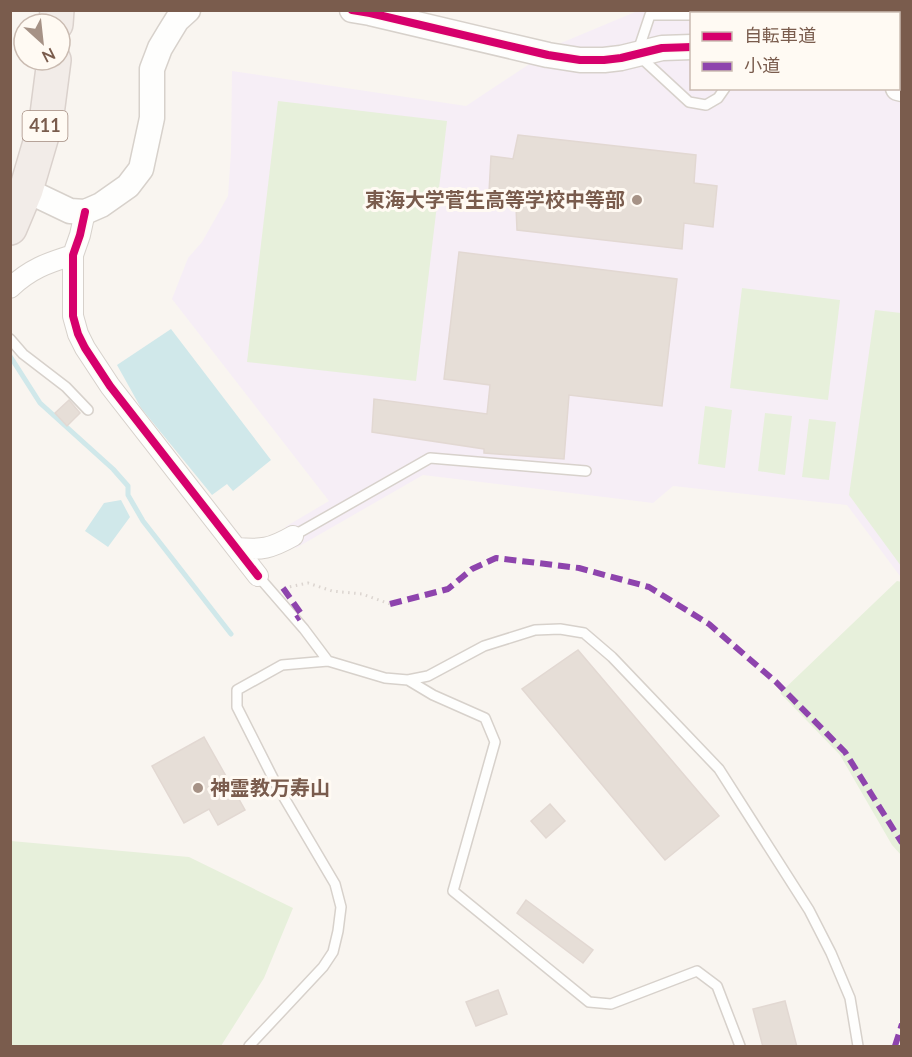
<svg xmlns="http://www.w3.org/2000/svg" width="912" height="1057" viewBox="0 0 912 1057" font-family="Lato,'Noto Sans JP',sans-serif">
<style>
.education{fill:#f6eef6}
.green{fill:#e7f0db}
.water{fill:#d0e8ea}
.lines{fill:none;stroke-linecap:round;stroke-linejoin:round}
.stream{stroke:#d0e8ea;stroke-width:5}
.building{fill:#e6ded7;stroke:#e2d8d2;stroke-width:1.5}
.service-casing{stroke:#d7d1cb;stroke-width:12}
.minor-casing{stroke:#d7d1cb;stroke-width:22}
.tertiary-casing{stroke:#d7d1cb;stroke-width:27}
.trunk-casing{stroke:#dad1cc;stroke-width:36}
.path{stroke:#dcd5d0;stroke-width:3;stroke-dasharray:1.5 4.5;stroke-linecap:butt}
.service{stroke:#fefefd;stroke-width:9}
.minor{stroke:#fefefd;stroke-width:20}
.tertiary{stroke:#fefefd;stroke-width:24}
.trunk{stroke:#f2ece8;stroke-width:33}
.quiet{stroke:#8e44ad;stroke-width:6;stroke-dasharray:12 6;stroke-linecap:butt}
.cycleway-casing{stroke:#fffaf3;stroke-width:11}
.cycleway{stroke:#d6006c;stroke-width:8}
.poi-dot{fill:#a69286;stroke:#fffaf3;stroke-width:2}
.labels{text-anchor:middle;stroke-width:6;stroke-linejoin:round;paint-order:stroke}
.shield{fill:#fffaf3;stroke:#a28b7f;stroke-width:1.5}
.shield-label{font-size:18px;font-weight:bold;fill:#7a5c4d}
.poi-label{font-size:20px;font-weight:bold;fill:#7a5c4d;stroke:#fffaf3;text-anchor:end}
</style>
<rect width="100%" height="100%" fill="#f9f5f0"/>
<!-- education -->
<path class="education" d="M640 10H711L723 13 692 14V88H898L899 59H901V576H900L847 505 673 486 653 503 423 475 296 548 285 527 329 501 172 299 188 258 202 242 228 196 231 152 232 71 466 106 561 43Z"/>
<!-- green -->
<path class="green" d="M711 11H901V51H899L898 14H719Z
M278 101 447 121 416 381 247 362Z
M742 288 840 300 828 400 730 388Z
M875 310 901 313V566L849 495Z
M705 406 732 410 725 468 698 464Z
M765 413 792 416 785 475 758 471Z
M809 419 836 422 829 480 802 477Z
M897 581 902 582 901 855 892 845 840 755 780 693Z
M11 841 189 857 293 908 264 978 221 1046H11Z"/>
<!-- water -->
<path class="water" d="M171 329 271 460 233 491 227 484 212 495 141 408 117 365Z
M121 500 130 517 108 547 85 531 104 503Z"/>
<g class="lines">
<!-- stream -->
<path class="stream" d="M10 356 40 403 113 469 128 486V495L143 521 231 634"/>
</g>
<!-- building -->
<path class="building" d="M518 135 696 155 694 183 717 186 713 227 684 223 682 249 517 230 516 207 505 205 507 192H489L491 156 513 159Z
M459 252 677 279 662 406 569 395 564 459 484 453V449L372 432 374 399 487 414 490 385 444 379Z
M69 400 80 413 67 426 55 413Z
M578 650 719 816 665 860 522 689Z
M204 737 245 810 218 825 209 809 184 823 152 766Z
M550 804 565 821 546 838 531 821Z
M526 900 593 950 583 963 517 913Z
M498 990 507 1014 476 1026 466 1002Z
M785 1001 797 1047H763L753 1009Z"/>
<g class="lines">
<!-- service casing -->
<g class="service-casing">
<path id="service" d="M692 15H650L637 54 689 102 706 105 718 98 725 88
M10 339 23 354 66 387 88 410
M293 536 430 458 586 471
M258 576 304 629 328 661
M408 680 433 695 485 718 495 742 453 891 589 1002 611 1004 697 971 717 986 740 1046
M249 1046 323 967 333 952 338 931 341 907 335 884 276 784 237 707V690L282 665 328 661 385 678 408 680 428 676 484 646 535 630 560 629 584 633 612 657 719 769 809 910 831 953 850 998 858 1046"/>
</g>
<!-- minor casing -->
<g class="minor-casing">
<path id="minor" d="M85 212 80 235 73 255V316L78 334 85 348 110 386 258 576
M10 288C30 269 47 263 73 255
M237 548C262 550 270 549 293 536"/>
</g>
<!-- tertiary casing -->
<g class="tertiary-casing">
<path id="tertiary" d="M352 10 370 13 548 55 580 60H604L621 58 662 48 692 47
M898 88 902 89
M26 190 70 211 85 212 101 205 128 186 141 169 152 118V69L160 48 169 33 177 20 188 10"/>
</g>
<!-- trunk casing -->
<g class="trunk-casing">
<path id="trunk" d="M56 24 57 10
M10 228 26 190 46 122 54 60"/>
</g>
<!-- path -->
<path class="path" d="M284 588 308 583 332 591 362 594 390 604"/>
<!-- service -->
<use href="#service" class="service"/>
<!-- minor -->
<use href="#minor" class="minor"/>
<!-- tertiary -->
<use href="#tertiary" class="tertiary"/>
<!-- trunk -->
<use href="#trunk" class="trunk"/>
<!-- quiet -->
<path class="quiet" d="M283 588 302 615 296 619
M390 604 448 589 472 569 496 558 579 568 649 587 709 624 776 682 845 752 902 843
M895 1046 902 1024"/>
<!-- cycleway casing -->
<g class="cycleway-casing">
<path id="cycleway" d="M352 10 370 13 548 55 580 60H604L621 58 662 48 692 47
M85 212 80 235 73 255V316L78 334 85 348 110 386 258 576"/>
</g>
<!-- cycleway -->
<use href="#cycleway" class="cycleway"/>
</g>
<!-- markers -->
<g class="poi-dot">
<circle cx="637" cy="200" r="6"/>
<circle cx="198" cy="788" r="6"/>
</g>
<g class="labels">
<!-- shield labels -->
<rect class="shield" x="22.5" y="111" width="45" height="30" rx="4.5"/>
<g class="shield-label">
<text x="45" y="132">411</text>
</g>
<!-- poi labels -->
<g class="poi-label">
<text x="625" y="207">東海大学菅生高等学校中等部</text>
<text x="210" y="795" text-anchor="start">神霊教万寿山</text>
</g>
</g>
<!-- border -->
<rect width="912" height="1057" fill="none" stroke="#7a5c4d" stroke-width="24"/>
<!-- legend -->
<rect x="690" y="12" width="210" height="78" fill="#fffaf3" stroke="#cabbb1" stroke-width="1.5"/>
<rect x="702" y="32" width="30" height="9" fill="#d6006c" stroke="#cabbb1" stroke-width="1.5"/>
<text x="744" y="42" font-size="18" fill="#7a5c4d">自転車道</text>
<rect x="702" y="62" width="30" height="9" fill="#8e44ad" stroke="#cabbb1" stroke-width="1.5"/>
<text x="744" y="72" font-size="18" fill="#7a5c4d">小道</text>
<!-- north arrow -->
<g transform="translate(42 42) rotate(153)"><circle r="28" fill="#fffaf3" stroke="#cabbb1" stroke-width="1.5"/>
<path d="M0-4.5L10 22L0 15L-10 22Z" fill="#a69286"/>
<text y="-9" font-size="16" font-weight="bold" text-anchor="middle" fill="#7a5c4d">N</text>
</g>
</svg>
